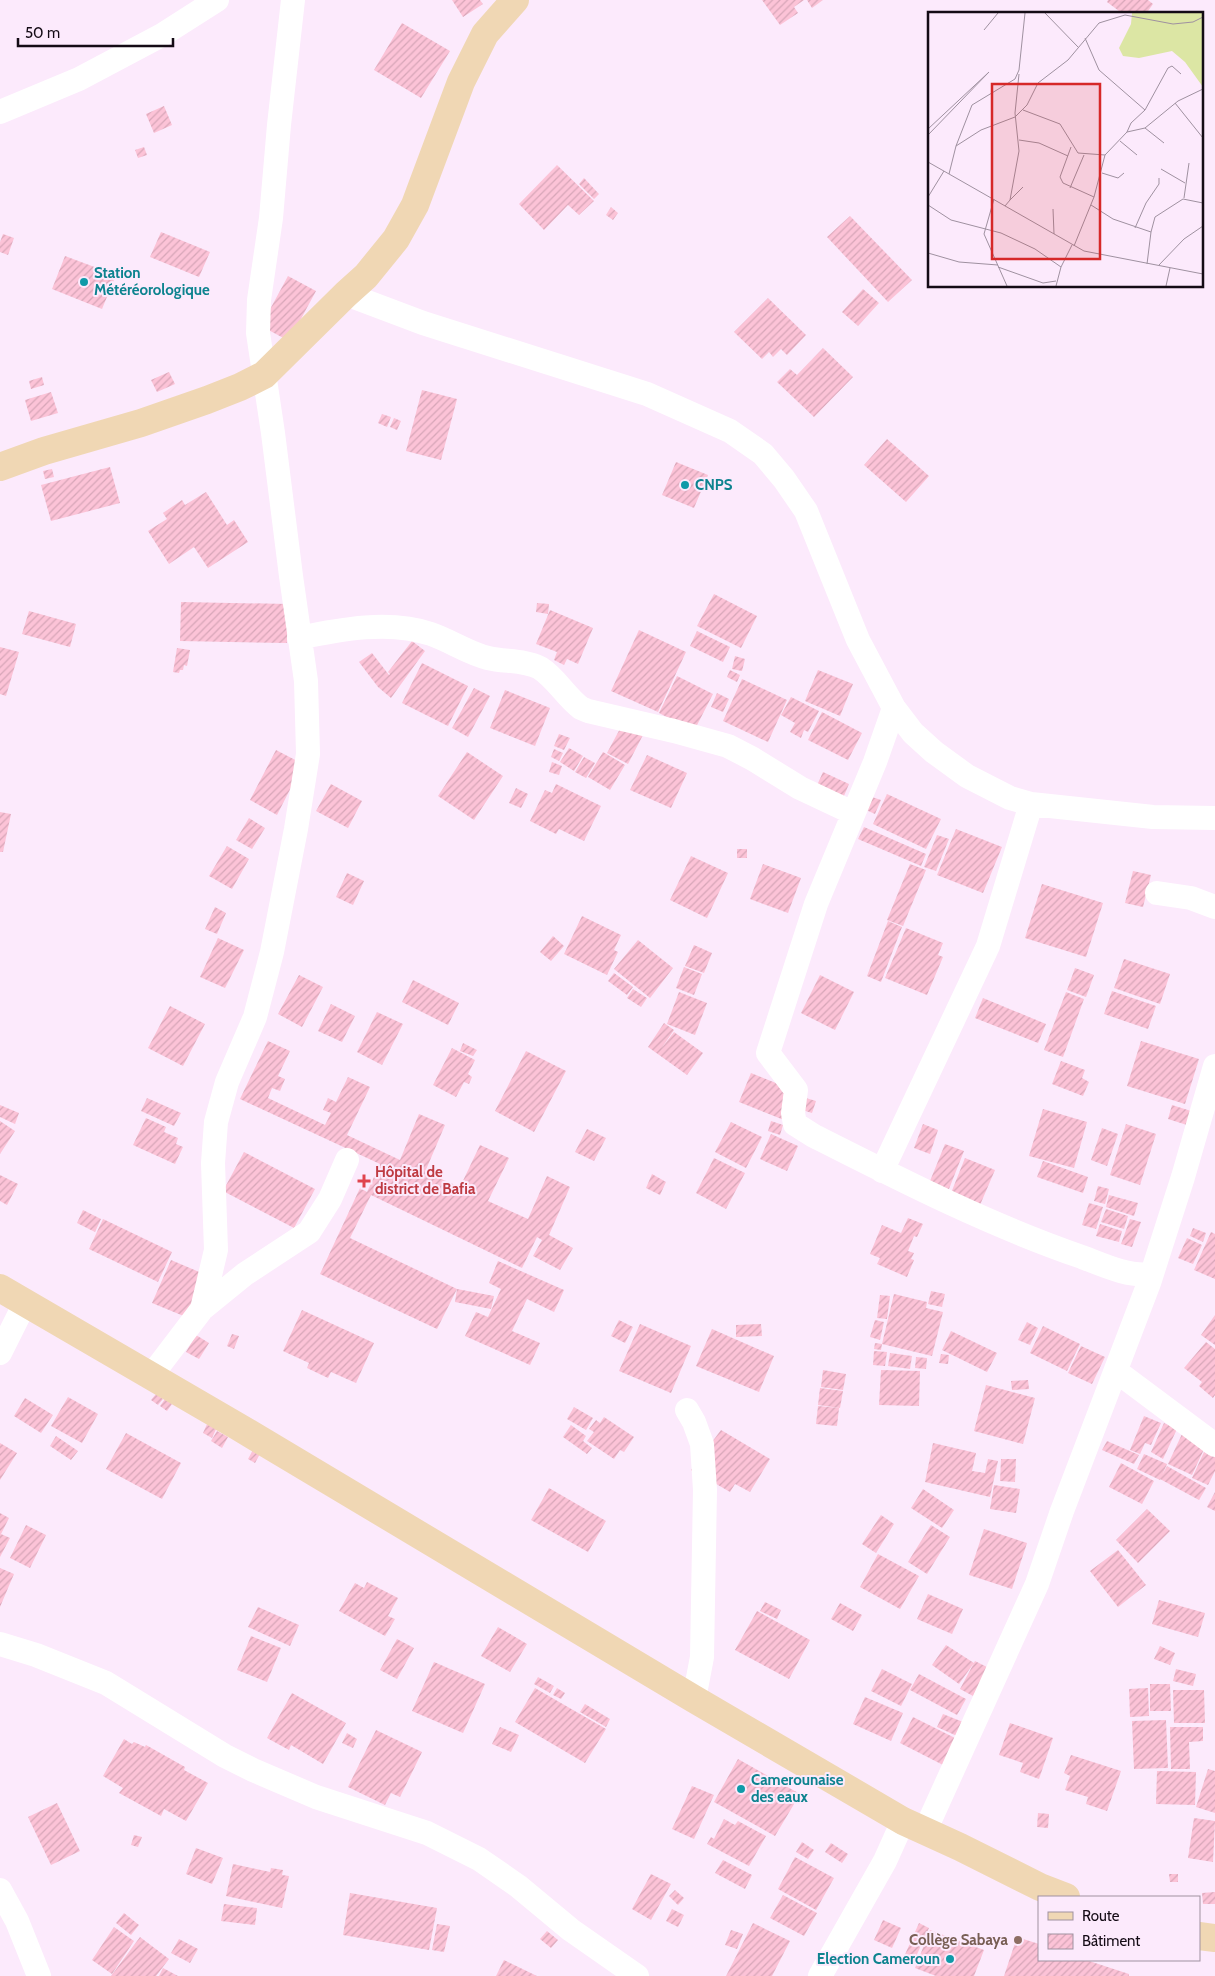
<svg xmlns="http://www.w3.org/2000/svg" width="1215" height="1976" viewBox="0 0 1215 1976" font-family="Cabin,sans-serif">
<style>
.building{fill:url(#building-hatch)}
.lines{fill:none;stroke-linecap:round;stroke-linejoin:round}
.street{stroke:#fff;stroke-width:24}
.secondary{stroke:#f0d7b4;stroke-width:28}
.culture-dot{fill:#0f9aa8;stroke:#fceafc;stroke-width:2}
.health-dot{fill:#e0444e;stroke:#fceafc;stroke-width:2}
.education-dot{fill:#8d6e63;stroke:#fceafc;stroke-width:2}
.labels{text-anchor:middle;stroke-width:4;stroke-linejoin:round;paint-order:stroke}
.culture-label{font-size:15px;font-weight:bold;fill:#0d838f;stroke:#fceafc;text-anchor:start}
.health-label{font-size:15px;font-weight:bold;fill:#be3a42;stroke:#fceafc;text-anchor:start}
.education-label{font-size:15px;font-weight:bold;fill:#785e54;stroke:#fceafc;text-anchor:end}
.inset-road{fill:none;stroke:#9f91a0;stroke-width:1}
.view{fill:#d62828;fill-opacity:0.15;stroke:#d62828;stroke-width:2.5}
.inset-edge{fill:none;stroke:#140b15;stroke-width:2.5}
</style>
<defs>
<pattern id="building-hatch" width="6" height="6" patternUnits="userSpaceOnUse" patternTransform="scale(1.25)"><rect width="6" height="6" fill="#fcc3d7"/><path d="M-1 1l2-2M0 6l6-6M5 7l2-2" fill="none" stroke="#d7a6b8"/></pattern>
</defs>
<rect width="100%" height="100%" fill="#fceafc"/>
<!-- building -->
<path class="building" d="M452 0H480L483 4 463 17Z
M762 0H804L794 7 798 13 780 25Z
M807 0H823L812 8Z
M1108 0H1148L1153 4 1146 14H1123L1107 2Z
M402 23 450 51 421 98 374 70Z
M164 106 172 125 154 133 146 114Z
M144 147 147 155 138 158 135 150Z
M557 165 594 201 579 215 568 205 544 230 519 204Z
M584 178 599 194 594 199 579 184Z
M611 207 618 213 613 220 606 215Z
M850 216 912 280 888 302 827 237Z
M161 232 210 252 199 277 150 257Z
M3 234 14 238 8 255 0 252V242Z
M65 256 116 275 102 309 52 289Z
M288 276 316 291 289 341 261 326Z
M863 289 879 303 858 326 842 312Z
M768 298 806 335 787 355 781 349 773 357 769 352 762 359 734 332Z
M823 348 853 377 814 417 777 382 790 369 797 375Z
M169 372 175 384 157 392 151 380Z
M42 377 44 385 31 389 29 381Z
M422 390 457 399 441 460 406 451Z
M51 392 58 413 31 421 25 400Z
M382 414 391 417 387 427 378 423Z
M394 418 401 421 397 430 390 427Z
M887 439 929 476 906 502 864 465Z
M676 462 708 475 694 508 662 495Z
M110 467 120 503 51 521 41 485Z
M52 469 54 477 45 479 43 471Z
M206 492 227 525 234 520 248 542 208 568 194 547 169 564 148 531 167 519 163 513 182 500 185 505Z
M714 594 757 616 741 648 697 626Z
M181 602 288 604 287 643 180 641Z
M537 603 549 604 548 614 536 612Z
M550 610 593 628 578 664 567 659 564 665 554 660 557 652 536 644Z
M29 611 76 624 70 647 22 634Z
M639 630 686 652 658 712 611 691Z
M697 631 730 647 723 662 690 646Z
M412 641 425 651 391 698 378 687 359 662 372 653 389 675 390 674 388 672Z
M0 647 19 652 6 696 0 694Z
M177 648 190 650 187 666 184 665 183 670H180L179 673 173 672Z
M735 656 745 659 742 671 732 669Z
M422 663 468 686 448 726 402 703Z
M730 670 740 675 737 682 727 677Z
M818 670 853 684 840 716 805 701Z
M677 676 713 694 694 731 659 713Z
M742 679 787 700 768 742 723 721Z
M474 688 490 696 468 737 452 728Z
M505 690 550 708 535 746 490 728Z
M717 693 729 699 723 712 711 707Z
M791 697 819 711 808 732 804 730 801 738 790 732 795 723 781 715Z
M822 712 862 733 848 760 808 740Z
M622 725 643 735 628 764 607 753Z
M559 734 570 738 564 750 554 746Z
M569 748 583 756 574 771 560 762Z
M554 749 563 753 559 761 551 757Z
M276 750 303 764 277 815 250 800Z
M467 752 503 776 474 820 438 796Z
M603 752 625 765 610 790 588 777Z
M647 755 687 773 671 808 630 790Z
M584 757 595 763 586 778 575 772Z
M552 762 562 766 559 775 549 772Z
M823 772 849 784 841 803 814 792Z
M331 784 362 801 348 828 316 811Z
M556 784 601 806 584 841 559 829 556 834 530 821 545 790 552 793Z
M516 788 528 794 521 808 509 803Z
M887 794 941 819 926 849 873 824Z
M872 797 881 800 875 814 866 810Z
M0 812 11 814 3 852H0Z
M249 818 265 828 252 849 236 840Z
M864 827 926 854 921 866 858 839Z
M956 829 1002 847 983 893 937 875Z
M937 835 949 839 936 871 924 867Z
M227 846 249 859 232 889 209 876Z
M737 849H747V858H737Z
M691 856 728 873 707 918 670 900Z
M763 864 801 878 788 913 750 899Z
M910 864 926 870 903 926 887 920Z
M1133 871 1151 875 1143 907 1125 903Z
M347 873 364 881 353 905 336 897Z
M1042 884 1103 903 1086 957 1025 938Z
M215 907 226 913 217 934 205 929Z
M582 916 621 935 614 950 618 952 607 975 564 954Z
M888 921 902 927 881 982 867 976Z
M906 928 943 943 938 955 943 957 927 995 885 978Z
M553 936 564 946 551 961 540 952Z
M218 938 244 950 225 988 200 977Z
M638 940 673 968 650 998 614 969Z
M694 945 712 953 704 973 685 966Z
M1124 959 1170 974 1160 1004 1114 988Z
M684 967 702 974 694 995 676 988Z
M1075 968 1094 975 1086 997 1067 990Z
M614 973 633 987 627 995 608 981Z
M299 975 323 987 302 1027 278 1014Z
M820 975 854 992 835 1030 801 1013Z
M413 980 459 1003 448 1025 402 1002Z
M633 989 647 998 641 1007 627 998Z
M1112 991 1156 1006 1148 1029 1104 1014Z
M679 992 707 1003 695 1035 667 1024Z
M1066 992 1084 999 1063 1057 1044 1050Z
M983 998 1046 1024 1038 1043 975 1018Z
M331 1004 355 1016 342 1042 318 1031Z
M170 1006 205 1024 183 1066 148 1048Z
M377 1012 403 1024 382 1065 357 1052Z
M664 1023 674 1030 661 1049 674 1032 703 1053 687 1075 648 1047Z
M268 1041 290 1051 278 1076 285 1079 280 1091 272 1088 268 1098 325 1125 331 1113 323 1110 328 1098 336 1102 348 1077 370 1087 347 1135 400 1160 419 1114 445 1125 425 1172 460 1187 480 1145 509 1158 488 1201 528 1219 547 1176 570 1187 549 1235 573 1248 560 1270 533 1256 542 1240 537 1237 522 1268 371 1195 350 1238 457 1289 437 1329 320 1274 360 1188 367 1192 380 1164 240 1099Z
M1141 1041 1199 1059 1185 1104 1127 1086Z
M463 1043 477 1050 473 1056 460 1051Z
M452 1048 475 1060 468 1074 472 1077 469 1084 464 1082 456 1097 433 1085Z
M526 1051 566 1071 534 1132 495 1111Z
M1061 1061 1085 1070 1082 1078 1089 1082 1083 1096 1052 1084Z
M751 1073 796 1091 784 1120 739 1102Z
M147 1098 181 1113 174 1126 141 1111Z
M806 1098 816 1101 812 1113 802 1110Z
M0 1105 19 1113 15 1124 0 1117Z
M1172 1105 1191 1111 1187 1125 1168 1119Z
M1043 1109 1087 1122 1074 1168 1029 1156Z
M146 1118 166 1127 164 1132 178 1138 176 1144 183 1147 175 1164 133 1145Z
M0 1121 15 1131 0 1154Z
M771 1121 783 1125 780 1135 768 1131Z
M731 1122 762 1137 746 1168 715 1152Z
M923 1124 938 1130 930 1154 914 1148Z
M1126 1124 1156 1134 1140 1185 1110 1175Z
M1102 1128 1118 1134 1107 1166 1091 1160Z
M587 1129 606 1138 594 1161 575 1152Z
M771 1134 798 1146 787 1171 760 1159Z
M945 1144 964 1151 947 1194 928 1186Z
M244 1152 315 1189 294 1228 223 1191Z
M714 1158 745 1173 726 1209 696 1193Z
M965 1158 995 1170 980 1205 951 1193Z
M1043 1161 1088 1177 1083 1193 1037 1177Z
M652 1174 666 1182 660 1195 646 1188Z
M0 1175 18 1184 7 1205 0 1201Z
M1098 1186 1109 1189 1105 1204 1094 1201Z
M1109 1195 1138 1203 1134 1216 1106 1207Z
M1089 1203 1103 1207 1096 1229 1082 1225Z
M1106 1209 1128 1216 1124 1229 1101 1222Z
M83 1210 101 1219 95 1232 77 1223Z
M908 1218 923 1224 917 1237 914 1236 908 1251 914 1253 911 1259 914 1260 907 1277 877 1264 880 1258 870 1254 882 1225 901 1233Z
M103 1219 172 1252 158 1282 89 1249Z
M1130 1219 1141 1222 1132 1247 1121 1244Z
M1100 1224 1122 1231 1119 1242 1096 1236Z
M1193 1228 1206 1233 1203 1242 1190 1236Z
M1211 1232 1215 1234V1279L1194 1270Z
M1187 1238 1202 1245 1193 1264 1178 1258Z
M171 1260 204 1274 186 1317 152 1303Z
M498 1261 564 1290 554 1312 527 1299 512 1331 540 1343 530 1365 465 1336 476 1312 488 1317 501 1289 489 1283Z
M457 1289 494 1296 491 1309 455 1302Z
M931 1291 945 1294 942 1307 928 1304Z
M894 1294 927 1302 926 1308 943 1312 932 1356 882 1344 881 1350 874 1349 875 1343 882 1344Z
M880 1295 890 1296 887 1319 877 1318Z
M302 1310 374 1343 356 1383 331 1372 328 1378 307 1368 309 1363 283 1351Z
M1215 1315V1345L1201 1335Z
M619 1320 633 1327 625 1343 611 1336Z
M875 1320 884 1322 880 1340 870 1337Z
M1027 1322 1038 1328 1030 1345 1018 1340Z
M640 1324 691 1346 671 1393 619 1371Z
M761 1324 762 1336 736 1337V1325Z
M1043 1326 1080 1344 1067 1371 1030 1353Z
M712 1329 774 1356 759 1392 696 1366Z
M951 1331 997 1353 987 1372 942 1350Z
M232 1334 239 1336 234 1349 227 1346Z
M196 1335 209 1343 199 1359 186 1352Z
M1206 1342 1215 1349V1395L1213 1398 1199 1386 1202 1382 1184 1368Z
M1081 1346 1105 1357 1092 1384 1068 1373Z
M874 1351 887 1352 885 1366 873 1365Z
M890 1353 912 1356 910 1369 888 1366Z
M941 1354 949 1355 948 1364 939 1363Z
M916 1357 927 1358 926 1369 915 1368Z
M823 1370 846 1374 843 1390 821 1387Z
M881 1370 920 1371 919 1406 879 1405Z
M1028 1380 1029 1389 1012 1390 1011 1381Z
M986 1385 1035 1398 1023 1444 974 1431Z
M820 1388 843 1391 840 1408 818 1405Z
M156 1394 163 1399 158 1405 151 1400Z
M68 1397 98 1414 82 1443 51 1426Z
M25 1398 53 1415 41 1433 14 1416Z
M165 1399 172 1404 167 1411 160 1406Z
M818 1406 839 1408 837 1426 816 1424Z
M574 1407 593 1418 586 1430 567 1419Z
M1144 1416 1161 1423 1151 1445 1145 1443 1140 1454 1130 1450Z
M604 1417 634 1437 624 1452 620 1450 614 1459 587 1441 594 1432 589 1429 596 1420 600 1423Z
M208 1422 217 1427 212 1438 203 1433Z
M1164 1423 1177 1429 1163 1459 1151 1452Z
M571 1425 586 1436 583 1441 592 1448 587 1454 563 1437Z
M721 1430 770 1459 750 1492 735 1484 730 1492 706 1478 697 1476 691 1470Z
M217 1431 228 1437 222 1448 211 1441Z
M126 1433 181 1463 162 1499 106 1469Z
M1182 1434 1206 1445 1192 1475 1168 1464Z
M56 1436 78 1451 71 1460 50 1446Z
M1107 1441 1139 1455 1134 1464 1102 1450Z
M0 1443 17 1453 0 1480Z
M933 1443 976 1453 972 1471 985 1473 988 1459 998 1461 990 1497 925 1482Z
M254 1448 261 1452 255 1463 248 1459Z
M1204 1452 1215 1457V1471L1208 1485 1192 1478Z
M1144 1454 1167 1464 1160 1480 1137 1469Z
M1001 1459H1016L1015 1482 1000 1481Z
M1121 1463 1154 1481 1142 1504 1109 1487Z
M1167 1466 1206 1488 1199 1500 1160 1479Z
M994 1485 1020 1489 1016 1513 990 1509Z
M549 1488 606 1521 588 1552 531 1520Z
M923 1489 954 1510 942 1528 911 1508Z
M1215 1492V1511L1207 1507Z
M1147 1509 1170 1531 1138 1563 1116 1540Z
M0 1513 9 1518 1 1534 10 1538 0 1557Z
M881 1515 894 1524 876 1553 862 1544Z
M26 1525 46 1535 30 1568 10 1558Z
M931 1525 950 1537 927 1574 908 1562Z
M984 1529 1027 1543 1012 1589 969 1575Z
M1118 1550 1146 1585 1118 1607 1090 1571Z
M878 1554 919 1576 900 1609 860 1587Z
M0 1568 14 1574 0 1607Z
M367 1582 398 1598 388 1616 395 1619 385 1636 339 1611 355 1583 364 1588Z
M928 1594 963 1609 952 1634 917 1619Z
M1159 1600 1205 1613 1198 1637 1152 1624Z
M765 1602 781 1610 777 1619 760 1611Z
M840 1603 862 1615 853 1631 831 1619Z
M258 1607 299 1625 290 1646 248 1627Z
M757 1611 810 1640 789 1679 735 1650Z
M498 1627 527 1644 510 1672 481 1656Z
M251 1636 281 1648 267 1682 237 1670Z
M397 1639 414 1648 397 1679 380 1670Z
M946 1645 974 1663 959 1684 932 1665Z
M1160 1646 1175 1653 1170 1665 1154 1659Z
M975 1661 989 1668 973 1696 960 1689Z
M434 1662 485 1684 463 1733 412 1711Z
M882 1669 912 1684 901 1706 871 1691Z
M1176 1669 1196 1674 1193 1686 1173 1681Z
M919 1674 966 1699 957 1715 910 1690Z
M538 1677 554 1686 550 1693 534 1684Z
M1150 1684H1170L1171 1711H1150Z
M535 1688 606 1729 585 1763 515 1722Z
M557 1688 565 1693 561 1699 553 1695Z
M1148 1688 1149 1716 1130 1717 1129 1689Z
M1173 1690H1204L1205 1723H1174Z
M292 1693 346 1723 323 1764 291 1745 289 1750 267 1738Z
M865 1697 903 1713 891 1741 853 1724Z
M585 1704 610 1719 606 1727 580 1712Z
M943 1714 963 1722 957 1736 937 1727Z
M913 1717 957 1739 943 1765 900 1743Z
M1166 1720 1168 1768 1134 1769 1132 1721Z
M1010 1723 1053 1738 1039 1779 1020 1772 1023 1763 999 1755Z
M500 1727 519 1735 511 1752 492 1744Z
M1170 1727H1203V1741L1189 1742 1190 1769H1171Z
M376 1730 422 1752 400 1797 391 1793 385 1805 348 1787Z
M347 1733 357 1739 353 1748 342 1743Z
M124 1739 132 1744 134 1742 145 1747 146 1745 185 1767 184 1770 208 1783 186 1821 164 1809 161 1816 119 1793 123 1788 103 1776Z
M1071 1755 1121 1771 1107 1811 1086 1804 1088 1797 1065 1790 1070 1776 1064 1773Z
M738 1759 800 1794 775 1836 714 1802Z
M1208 1769 1215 1771V1813L1196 1807Z
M1157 1771 1196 1772 1195 1805 1156 1804Z
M692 1786 714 1795 694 1839 672 1829Z
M57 1803 80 1851 51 1865 28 1817Z
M1038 1813 1049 1814 1048 1828 1037 1827Z
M1194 1818 1215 1821 1213 1862 1188 1858Z
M724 1819 735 1825 738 1821 766 1836 749 1866 707 1844 711 1837 714 1839Z
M134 1835 142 1837 138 1847 131 1845Z
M802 1842 814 1850 808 1859 796 1852Z
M831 1843 848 1854 842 1863 825 1852Z
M196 1848 223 1858 212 1884 186 1874Z
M795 1857 834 1878 816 1910 778 1889Z
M723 1860 752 1875 745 1889 715 1873Z
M233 1864 270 1872 271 1868 283 1870 282 1875 289 1876 282 1908 226 1896Z
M651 1874 671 1884 651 1920 632 1909Z
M1169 1874H1178V1882H1170Z
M675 1890 684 1898 678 1905 669 1896Z
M1215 1892V1904H1203L1202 1893Z
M350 1893 437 1908 429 1950 343 1935Z
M783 1895 817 1913 804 1936 770 1918Z
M224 1904 257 1908 255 1925 221 1921Z
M672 1909 684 1915 678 1927 666 1921Z
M124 1913 139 1925 131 1935 116 1923Z
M883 1920 901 1928 892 1948 874 1940Z
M753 1923 790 1941 772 1976H726Z
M919 1923 929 1928 913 1963 903 1959Z
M437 1924 450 1926 444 1952 432 1950Z
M114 1927 134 1941 112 1974 92 1960Z
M731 1930 743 1934 737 1949 725 1945Z
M930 1930 984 1950 974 1976H936L915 1968Z
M547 1931 558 1940 551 1948 540 1939Z
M140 1937 169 1959 156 1976H111Z
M1017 1937 1039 1944V1960H1086L1129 1974V1976H1004Z
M179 1939 198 1949 190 1963 171 1953Z
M504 1960 537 1976H496Z
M163 1968 178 1976H159Z"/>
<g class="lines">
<!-- street -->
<path class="street" d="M0 112 79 79 162 35 217 0
M346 294 423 323 647 394 730 431 763 454 784 479 806 511 858 640 894 708 913 733 934 752 967 776 1010 798 1031 804 1153 817 1215 818
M299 638C341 629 390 620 431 634 451 641 468 653 488 658 505 662 525 660 540 668 556 678 566 697 581 708L588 711 674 731 728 746 753 759 800 788 853 813
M894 708 875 762 816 904 768 1053 796 1090 793 1113 795 1124 814 1136C901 1180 989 1225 1082 1257 1103 1265 1128 1277 1151 1274
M1157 893 1191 898 1215 907
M882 1171 988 946 1031 804
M202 1309 245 1274 309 1232 330 1199 347 1160
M0 1353 25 1303
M1116 1371 1215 1445
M151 1376 202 1309 216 1250 213 1163 216 1122 227 1082 255 1017 272 952 296 829 308 754 306 681 291 576 273 433 258 333 259 300 271 218 279 125 293 0
M687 1410 694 1422 702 1444 705 1490 702 1657 694 1699
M0 1644 36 1655 106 1683 225 1756 253 1770 316 1797 427 1833 479 1859 518 1886 571 1930 637 1976
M925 1831 1037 1584 1062 1511 1149 1283 1183 1177 1215 1066
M0 1890 17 1921 39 1976
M820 1976 885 1861 903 1821"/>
<!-- secondary -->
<path class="secondary" d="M0 467 44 451 141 423 207 400 240 387 264 375 346 294 366 276 396 239 415 205 461 82 485 34 515 0
M0 1288 237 1426 694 1699 903 1821 960 1847 1040 1887 1066 1897
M1199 1936 1215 1938"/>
</g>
<!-- markers -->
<g class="culture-dot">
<circle cx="84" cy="282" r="5"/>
<circle cx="685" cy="485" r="5"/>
<circle cx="741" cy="1789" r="5"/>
<circle cx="950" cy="1959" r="5"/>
</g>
<path class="health-dot" d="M361.5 1173.5h5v5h5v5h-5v5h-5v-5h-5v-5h5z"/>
<circle class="education-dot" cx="1018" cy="1940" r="5"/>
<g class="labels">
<!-- culture labels -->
<g class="culture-label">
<text x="94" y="278">Station<tspan x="94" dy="17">Météréorologique</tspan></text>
<text x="695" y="490">CNPS</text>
<text x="751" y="1785">Camerounaise<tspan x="751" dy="17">des eaux</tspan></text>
<text x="940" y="1964" text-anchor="end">Election Cameroun</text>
</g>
<!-- health labels -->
<g class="health-label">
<text x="375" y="1177">Hôpital de<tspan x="375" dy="17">district de Bafia</tspan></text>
</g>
<!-- education labels -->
<g class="education-label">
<text x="1008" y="1945">Collège Sabaya</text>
</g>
</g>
<!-- overview -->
<g transform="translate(928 12)">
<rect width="275" height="275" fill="#fceafc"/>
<path d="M204 1H275V75L257 50 244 39 211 46 195 44 191 36 203 12Z" fill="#dce6a4"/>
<path class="inset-road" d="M117 1 150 35M56 18 70 1M157 26 171 58 217 98 203 111 199 120M247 91 275 126M95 98 132 112 150 141 177 143 166 185 146 234M217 98 240 56 244 54 253 62M217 116 236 131M0 117 61 60M0 123 61 60M91 128 111 131 140 144M192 129 209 143M28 134 44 93 87 67 91 58 97 1M143 135 132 165 135 171 166 185M177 143 199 120 217 116 250 89 275 77M0 150 156 239 275 262M233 157 257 171M174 161 190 166 196 161M21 162 28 134 53 118 87 105 99 93 110 71 140 48 171 11 197 3 245 12 265 10 275 5M142 176 156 143M0 185 16 159M256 186 261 151M66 187 56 222 79 274M82 188 95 175M0 193 23 208 73 221 107 237 133 255M163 193 185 207 223 220 219 252M77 194 82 188 91 139 87 101 91 62M125 197 126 222M207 216 218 191 231 172V166M223 220 227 205 255 187 275 191M0 241 31 250 70 253M231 253 256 227 275 214M70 255 115 271 128 269M128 274 133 255 144 233M238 274 242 256"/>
<path class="view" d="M64 72H172V247H64Z"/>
<rect width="275" height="275" class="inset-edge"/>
</g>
<!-- legend -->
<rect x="1038" y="1896" width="162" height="65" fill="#fceafc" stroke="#9f91a0"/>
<rect x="1048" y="1912" width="25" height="8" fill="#f0d7b4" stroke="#9f91a0"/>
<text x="1082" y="1921" font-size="15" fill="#140b15">Route</text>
<rect x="1048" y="1934" width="25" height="15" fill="url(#building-hatch)" stroke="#9f91a0"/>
<text x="1082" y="1946" font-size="15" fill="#140b15">Bâtiment</text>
<!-- scale -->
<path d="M18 38v8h155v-8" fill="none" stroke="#140b15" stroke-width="2.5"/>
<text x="25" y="38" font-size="15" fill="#140b15" stroke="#fceafc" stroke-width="4" paint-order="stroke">50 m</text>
</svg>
